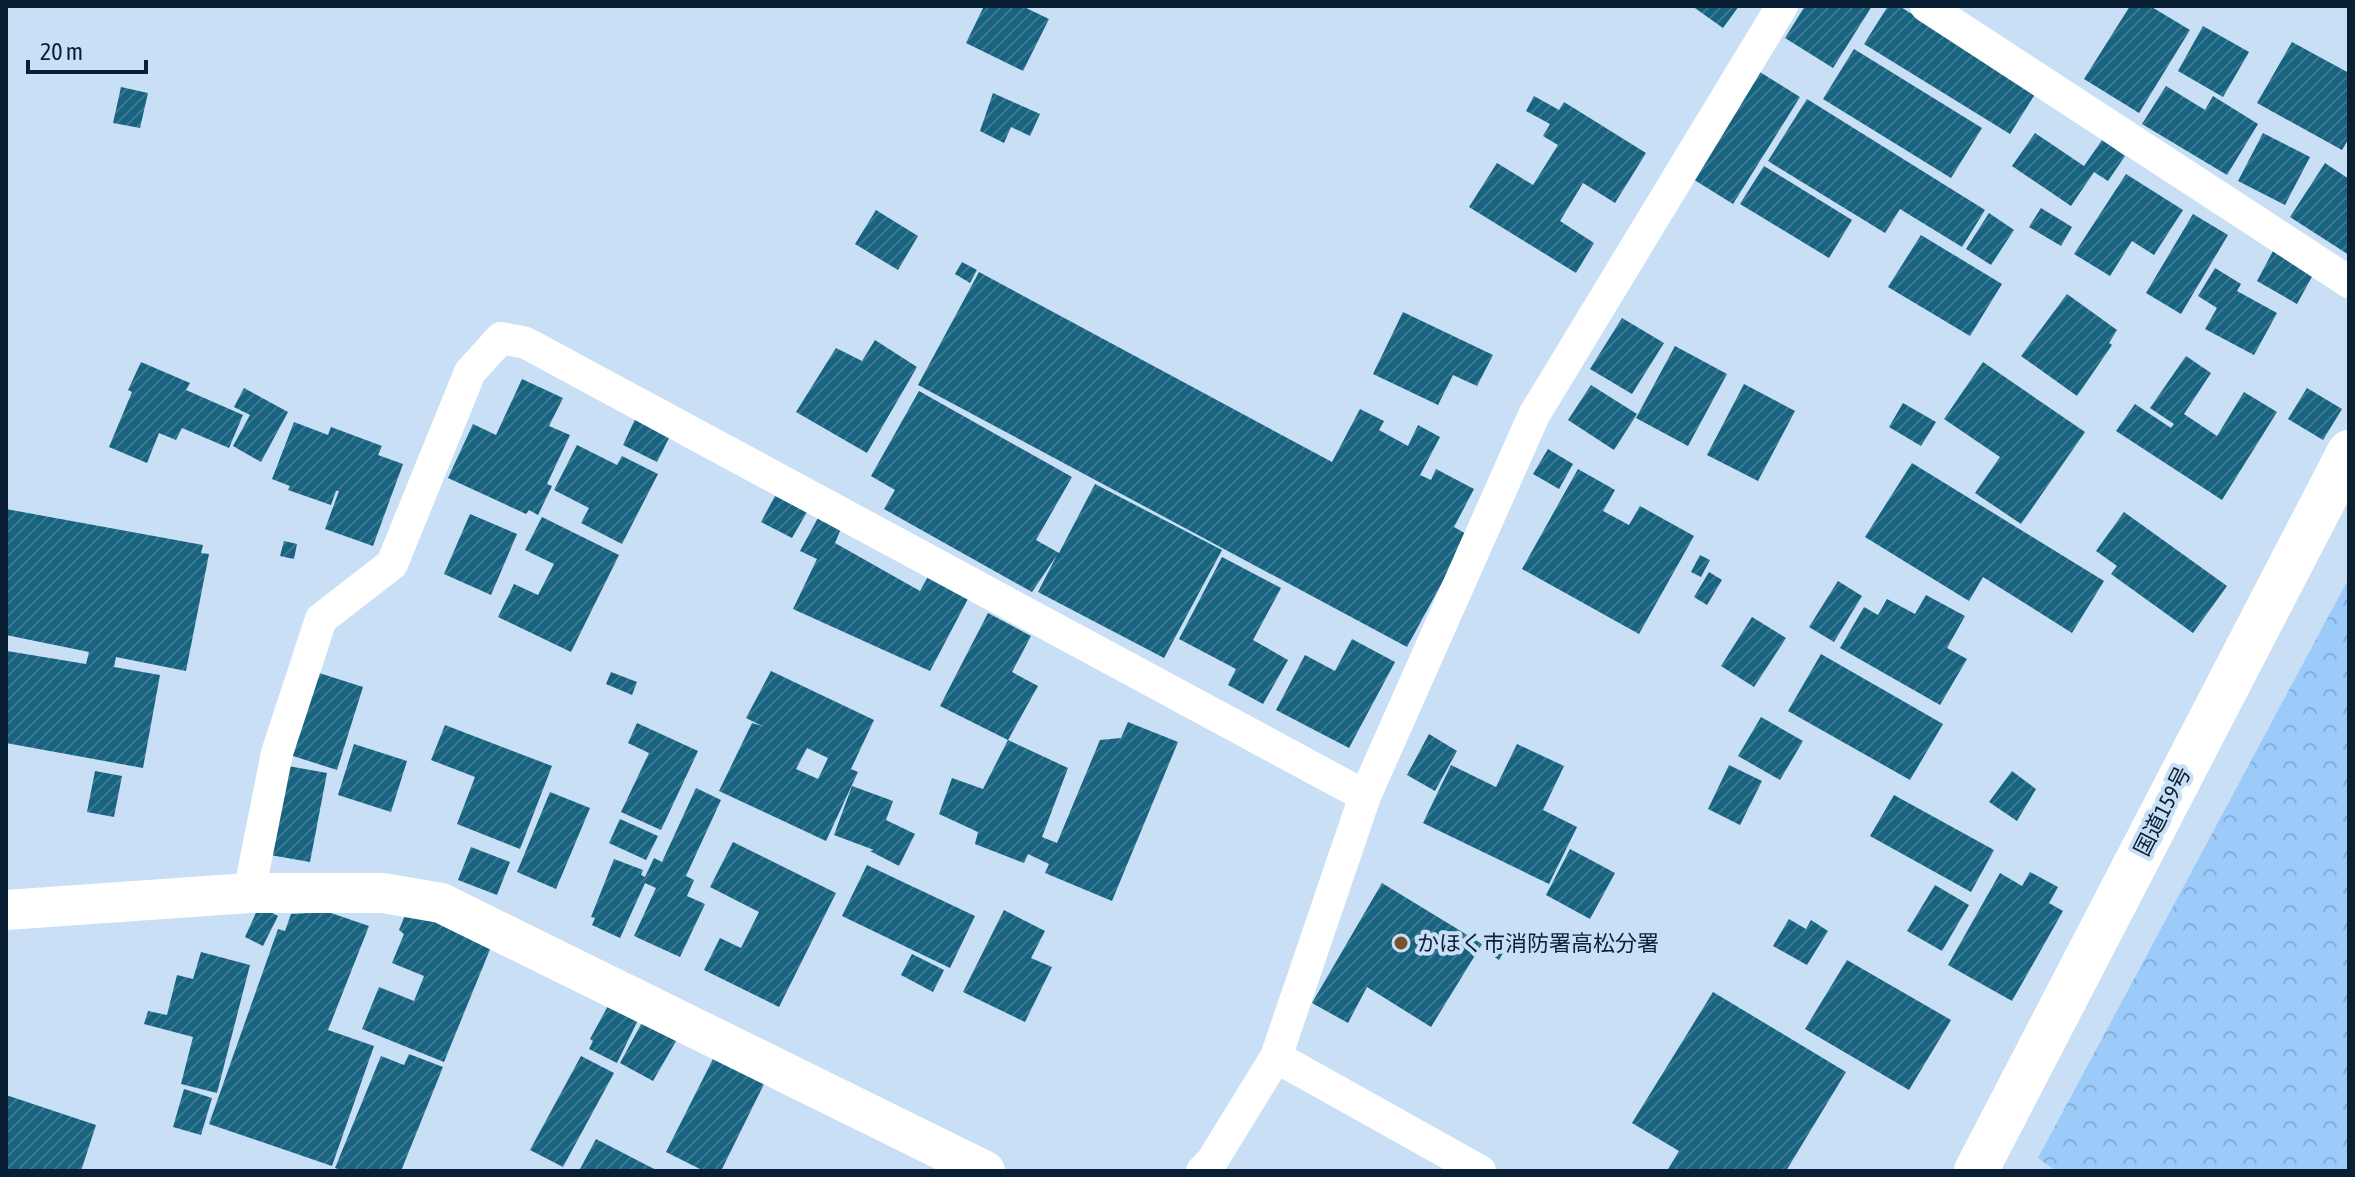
<svg xmlns="http://www.w3.org/2000/svg" width="2355" height="1177" viewBox="0 0 2355 1177" font-family="'Asap Condensed','Noto Sans JP',sans-serif">
<style>
.park{fill:url(#park-crowns)}
.building{fill:url(#building-hatch);fill-rule:evenodd}
.lines{fill:none;stroke-linecap:round;stroke-linejoin:round}
.minor{stroke:#fff;stroke-width:32}
.tertiary{stroke:#fff;stroke-width:40}
.trunk{stroke:#fff;stroke-width:44}
.poi-dot{fill:#76542c;stroke:#c9dff6;stroke-width:3}
.labels{text-anchor:middle;stroke-width:8;stroke-linejoin:round;paint-order:stroke}
.street-label{font-size:22px;fill:#081f34;stroke:#c9dff6}
.poi-label{font-size:22px;fill:#081f34;stroke:#c9dff6;text-anchor:start}
</style>
<defs>
<pattern id="park-crowns" width="20" height="18" patternUnits="userSpaceOnUse" patternTransform="scale(2)"><rect width="20" height="18" fill="#9ccbfa"/><path d="M2 6a3 3 0 1 1 6 0M12 15a3 3 0 1 1 6 0" fill="none" stroke="#85aed7"/></pattern>
<pattern id="building-hatch" width="6" height="6" patternUnits="userSpaceOnUse" patternTransform="scale(2)"><rect width="6" height="6" fill="#176380"/><path d="M-1 1l2-2M0 6l6-6M5 7l2-2" fill="none" stroke="#3e7990"/></pattern>
</defs>
<rect width="100%" height="100%" fill="#c9dff6"/>
<!-- park -->
<path class="park" d="M2349 578V1171H2056L2038 1158Z"/>
<!-- building -->
<path class="building" d="M984 6H1022L1049 19 1023 71 966 43Z
M1692 6H1739L1723 28Z
M1805 6H1872L1833 68 1785 38Z
M1888 6H1899L2037 91 2010 134 1864 44Z
M2130 6H2150L2190 30 2139 113 2084 79Z
M2203 26 2249 52 2223 97 2178 71Z
M2292 42 2349 73V138L2342 150 2257 103Z
M1854 49 1982 128 1951 178 1823 99Z
M1755 69 1800 97 1733 204 1688 176Z
M2166 86 2205 110 2213 96 2258 124 2227 175 2142 124Z
M121 87 148 93 140 128 113 123Z
M993 93 1040 114 1030 136 1011 127 1004 143 980 131Z
M1534 96 1559 110 1564 102 1646 153 1615 203 1583 183 1560 221 1594 243 1576 273 1469 207 1497 163 1533 185 1558 145 1543 136 1550 124 1526 111Z
M1807 99 1985 210 1962 247 1900 209 1885 233 1768 161Z
M2035 133 2084 166 2102 140 2125 156 2108 181 2094 172 2071 206 2012 166Z
M2263 133 2310 157 2285 205 2238 181Z
M2325 163 2349 179V255L2290 217Z
M1764 166 1852 220 1829 258 1740 204Z
M2126 174 2183 210 2154 255 2132 241 2110 276 2074 254Z
M2041 208 2072 227 2061 246 2029 227Z
M876 210 918 236 898 270 855 244Z
M1989 213 2014 230 1991 265 1966 249Z
M2193 214 2228 235 2181 314 2146 293Z
M1921 235 2002 284 1970 336 1888 287Z
M2273 251 2314 273 2297 304 2257 281Z
M962 262 977 270 970 283 955 274Z
M2215 268 2241 284 2237 291 2277 313 2254 355 2205 329 2217 308 2198 296Z
M979 272 1332 462 1360 409 1384 421 1379 430 1408 446 1418 425 1440 437 1420 475 1431 480 1436 469 1474 489 1454 527 1468 535 1407 647 918 385Z
M2067 294 2117 330 2109 343 2112 345 2077 396 2021 356Z
M1403 312 1493 355 1477 386 1453 375 1438 405 1373 374Z
M1622 318 1664 343 1632 394 1590 369Z
M875 340 917 367 867 453 796 412 836 348 862 361Z
M1675 346 1727 374 1688 446 1636 418Z
M2186 356 2211 373 2184 414 2217 436 2244 392 2277 412 2222 500 2116 431 2135 404 2171 428 2174 424 2150 408Z
M141 362 190 383 186 390 243 415 229 448 182 428 176 440 159 433 147 463 109 447 132 392 128 390Z
M1983 362 2085 432 2021 524 1975 493 2000 457 1944 419Z
M522 379 563 398 549 426 570 435 547 484 552 486 538 515 529 510 526 514 448 478 473 424 496 435Z
M1744 384 1795 411 1758 481 1707 455Z
M1591 385 1637 414 1614 450 1568 420Z
M244 388 288 412 261 462 233 446 250 415 234 407Z
M2307 388 2342 409 2323 440 2288 419Z
M919 391 1072 477 1036 540 1059 553 1095 484 1222 550 1164 658 1038 592 1057 555 1032 592 884 509 895 490 871 476Z
M1903 403 1936 422 1921 446 1889 427Z
M638 413 673 430 657 462 623 445Z
M294 422 328 435 331 427 382 446 378 455 403 464 373 546 325 529 339 491H336L331 505 288 490 290 486 272 479Z
M577 445 617 465 622 456 658 474 622 544 581 523 589 508 554 490Z
M1548 449 1573 464 1559 489 1533 474Z
M1912 463 2104 581 2072 633 1983 577 1969 601 1865 537Z
M1578 469 1615 490 1603 511 1629 525 1640 506 1694 536 1639 634 1522 569Z
M775 496 807 512 792 538 761 522Z
M6 509 203 545 201 553 209 554 186 671 116 657 114 667 160 675 143 768 6 743 7 651 86 664 89 652 6 635Z
M2124 512 2227 586 2193 633 2111 574 2117 566 2096 551Z
M470 514 517 534 491 595 444 574Z
M819 516 842 526 835 543 920 591 930 573 970 595 930 671 793 609 817 559 800 551Z
M542 517 619 555 571 652 498 617 514 584 538 595 554 564 525 550Z
M284 541 297 544 294 559 280 556Z
M1700 555 1710 560 1701 577 1691 572Z
M1222 557 1281 588 1253 640 1288 660 1263 704 1228 685 1236 669 1179 639Z
M1709 572 1722 580 1707 605 1694 597Z
M1838 581 1862 596 1834 642 1809 627Z
M1926 595 1965 616 1947 648 1967 659 1940 705 1840 648 1864 607 1878 615 1887 599 1915 614Z
M988 613 1031 636 1012 672 1038 686 1008 740 1068 768 1042 837 1057 843 1100 740 1121 738 1128 722 1178 742 1112 901 1045 873 1049 864 1028 854 1024 863 975 844 978 832 939 814 952 778 983 789 1008 740 940 706Z
M1752 617 1786 638 1754 687 1721 666Z
M1352 639 1395 662 1349 748 1276 710 1305 655 1335 671Z
M1821 654 1943 724 1910 780 1788 711Z
M771 671 874 720 851 769 858 772 826 841 719 791 752 723 762 726 746 718ZM807 748 828 758 818 779 796 769Z
M316 672 363 687 337 770 290 755Z
M611 672 637 682 632 695 606 684Z
M1761 717 1803 741 1780 780 1738 756Z
M637 723 698 751 661 830 621 812 649 753 628 743Z
M445 725 552 766 520 849 457 824 475 777 431 760Z
M1429 734 1457 751 1435 791 1407 775Z
M354 744 407 761 391 812 338 795Z
M1517 744 1564 766 1543 810 1577 827 1549 884 1423 823 1451 765 1496 787Z
M1729 765 1762 781 1740 825 1708 809Z
M288 766 327 773 310 862 270 855Z
M95 771 122 776 114 817 87 812Z
M2012 771 2036 789 2017 821 1989 802Z
M852 786 893 801 886 820 915 834 899 866 870 851 874 850 834 835Z
M696 788 721 800 686 876 694 880 687 896 705 904 680 957 634 936 656 888 645 883 620 938 592 925 595 918 591 917 614 859 643 870 641 875 645 877 654 858 662 862Z
M550 792 590 808 556 889 517 872Z
M1894 795 1994 850 1971 892 1870 836Z
M620 819 658 836 646 860 609 843Z
M733 842 836 893 779 1007 704 970 720 938 741 948 759 912 710 887Z
M471 847 510 862 497 895 458 880Z
M1570 849 1615 873 1590 919 1546 895Z
M867 865 975 916 950 968 842 916Z
M2030 872 2058 887 2049 903 2063 911 2012 1001 1948 965 2000 873 2022 886Z
M1382 883 1482 944 1431 1027 1367 987 1348 1023 1312 1003Z
M1935 885 1969 905 1942 951 1907 931Z
M259 906 278 916 263 946 245 937Z
M408 908 493 942 444 1062 362 1029 379 987 414 1001 424 976 392 963 404 934 399 930Z
M1004 910 1045 931 1031 958 1052 967 1025 1022 963 992Z
M328 912 369 926 328 1030 374 1046 332 1166 209 1124 278 929 285 931 291 914Z
M1789 919 1806 929 1811 920 1828 931 1807 965 1773 946Z
M1499 937 1508 944 1499 960 1489 953Z
M201 952 250 965 217 1093 181 1084 193 1037 144 1024 148 1011 167 1015 177 975 193 979Z
M912 954 944 970 933 992 901 975Z
M1847 960 1951 1020 1909 1090 1805 1029Z
M1713 992 1846 1072 1786 1171H1667L1679 1151 1632 1123Z
M609 1004 638 1020 617 1063 589 1049 593 1041 590 1039Z
M645 1017 679 1036 653 1081 620 1063Z
M409 1054 443 1067 401 1171H344L335 1168 381 1056 404 1065Z
M581 1056 614 1073 563 1167 530 1150Z
M714 1057 765 1082 721 1171H704L666 1152Z
M184 1089 212 1098 201 1135 173 1127Z
M6 1095 96 1125 81 1171H6Z
M596 1139 658 1171H579Z"/>
<g class="lines">
<!-- minor -->
<path class="minor" d="M1926 6 2349 282
M249 893 277 753 321 619 392 564 470 372 501 338 526 343 1365 796
M1276 1057 1480 1171
M1202 1171 1212 1161 1276 1057 1365 796 1534 415 1782 6"/>
<!-- tertiary -->
<path class="tertiary" d="M6 910 249 893H383L441 903 985 1171"/>
<!-- trunk -->
<path class="trunk" d="M1976 1171 2349 452"/>
</g>
<!-- markers -->
<circle class="poi-dot" cx="1401" cy="943" r="8"/>
<g class="labels">
<!-- street labels -->
<g class="street-label">
<text transform="translate(2162 811) rotate(-63)" y="8">国道159号</text>
</g>
<!-- poi labels -->
<g class="poi-label">
<text x="1417" y="951">かほく市消防署高松分署</text>
</g>
</g>
<!-- border -->
<rect width="2355" height="1177" fill="none" stroke="#081f34" stroke-width="16"/>
<!-- scale -->
<path d="M28 60v12h118v-12" fill="none" stroke="#081f34" stroke-width="4"/>
<text x="40" y="60" font-size="24" fill="#081f34" stroke="#c9dff6" stroke-width="6" paint-order="stroke">20 m</text>
</svg>
